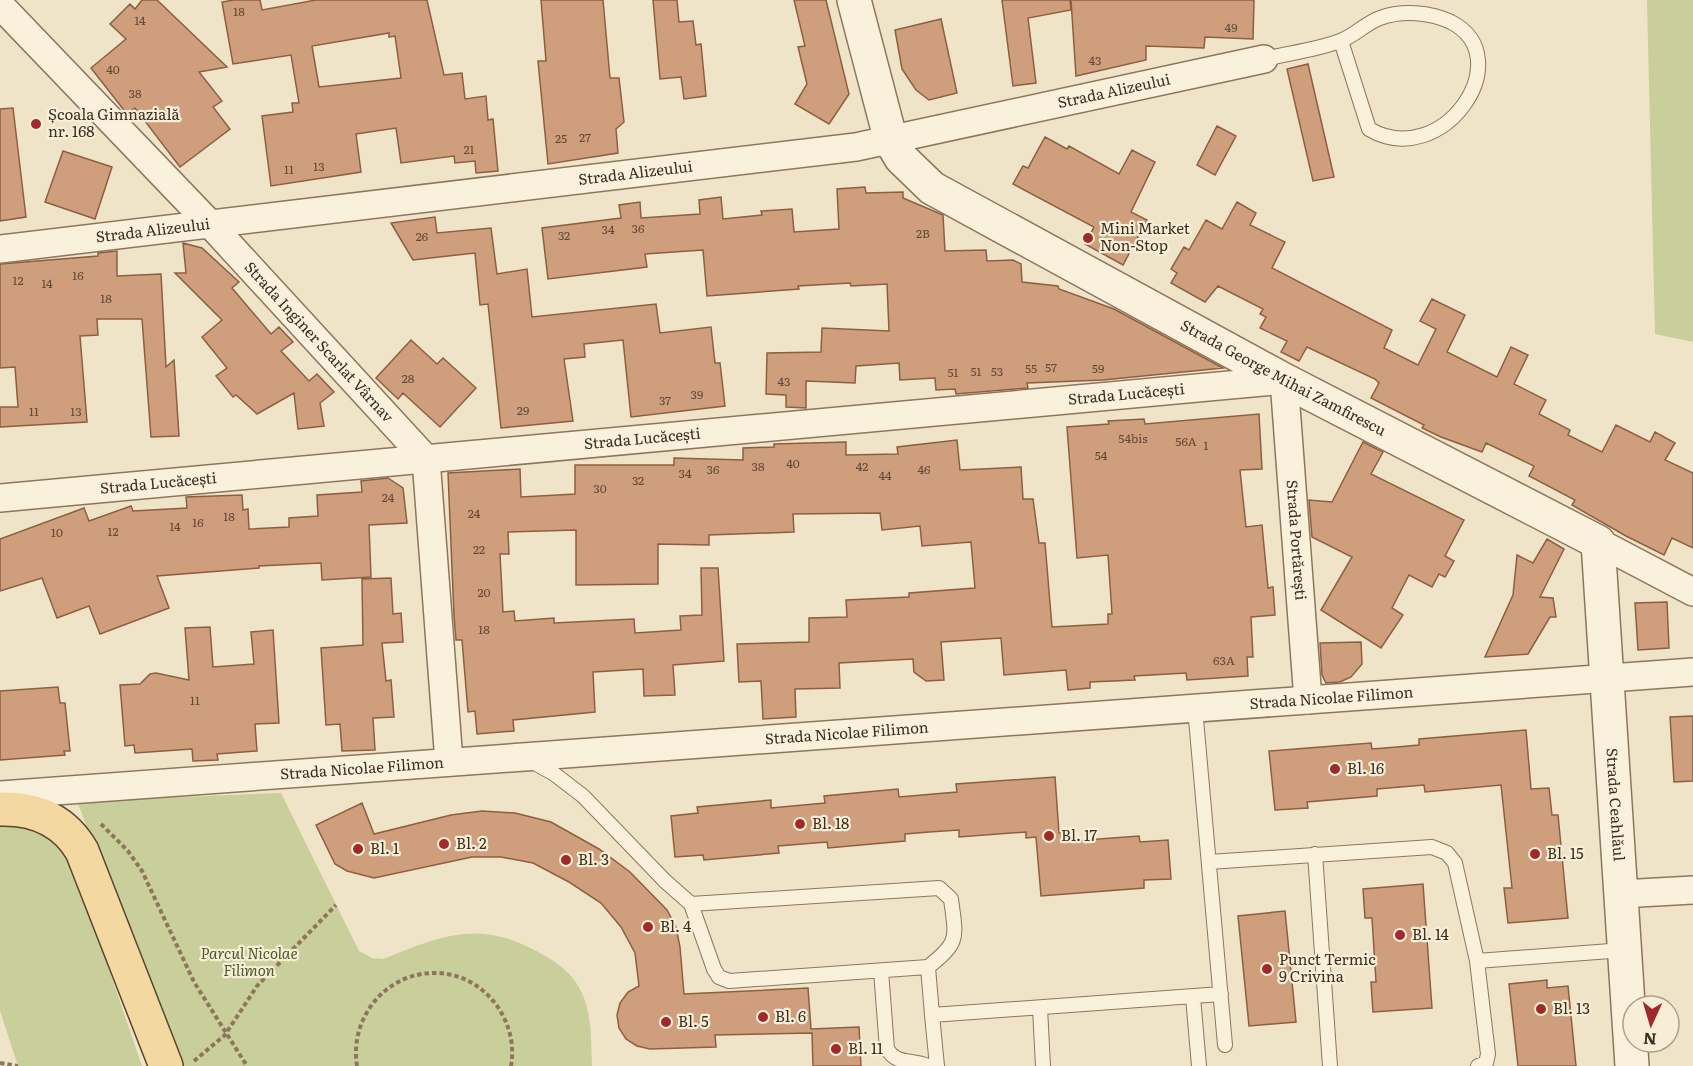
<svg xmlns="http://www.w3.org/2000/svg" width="1693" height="1066" viewBox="0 0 1693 1066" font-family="Literata,serif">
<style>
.green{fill:#c9cf9b}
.building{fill:#cf9f7d;stroke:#8d5f41;stroke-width:1.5;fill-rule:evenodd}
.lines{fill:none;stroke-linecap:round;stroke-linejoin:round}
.service-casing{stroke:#8d765c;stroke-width:16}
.minor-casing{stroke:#8d765c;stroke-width:30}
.tertiary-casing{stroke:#8d765c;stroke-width:36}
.primary-casing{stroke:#5b4430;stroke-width:36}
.path{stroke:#8d765c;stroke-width:4;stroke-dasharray:4.5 3;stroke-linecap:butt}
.service{stroke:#faf1dc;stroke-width:14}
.minor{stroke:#faf1dc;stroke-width:27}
.tertiary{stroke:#faf1dc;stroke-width:33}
.primary{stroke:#f3d9a0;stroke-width:33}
.poi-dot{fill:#9e2a2b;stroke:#f7eed8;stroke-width:2}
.labels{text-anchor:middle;stroke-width:4.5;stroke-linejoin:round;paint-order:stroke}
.number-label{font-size:12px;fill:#624a37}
.street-label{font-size:15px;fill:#3d2e20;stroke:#f7eed8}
.poi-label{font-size:15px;fill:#3d2e20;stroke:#f7eed8;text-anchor:start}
.park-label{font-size:15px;font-style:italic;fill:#4d5a26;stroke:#f7eed8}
</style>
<rect width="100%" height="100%" fill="#f0e4c8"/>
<!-- green -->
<path class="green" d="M1647 0H1693V342L1655 334Z
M281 793 359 951 372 958 383 959C443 935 481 919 540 953 560 964 576 976 584 998 592 1019 591 1043 592 1066H178L77 801Z
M0 821 49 832 73 864 142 1066H18L0 1011Z"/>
<!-- building -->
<path class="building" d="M142 0H157L227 67 199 72 222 101 213 107 230 129 180 167 135 108 127 114 91 68 126 39 110 24 130 4 135 9Z
M234 0H260L262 10 316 0H427L444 75 462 73 465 99 486 96 488 120 493 119 498 171 476 173 475 161 455 163 454 156 401 163 396 128 356 134 361 172 271 186 262 116 293 112 292 103H299L291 55 233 64 222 2ZM389 33V37L395 36 401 78 319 87 312 46Z
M541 0H603L610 78H619L624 122 616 129 618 153 548 164 538 61H546Z
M653 0H677L679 22 693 21 696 45 701 44 706 96 684 99 681 77 660 79Z
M794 0H826L849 94 829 124 795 104 807 84 798 47 805 46Z
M1002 0H1070L1071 10 1028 18 1036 83 1013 86Z
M1071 0H1254L1253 39 1205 37 1204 48 1146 46V60L1076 76Z
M941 19 957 93 929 100 916 90 902 69 895 30Z
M1308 64 1334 177 1313 181 1287 69Z
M13 108 26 217 0 221V109Z
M1217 126 1236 136 1215 175 1197 165Z
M1045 137 1067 149 1069 146 1119 174 1132 150 1155 162 1131 212 1147 220 1123 265 1085 244 1094 227 1013 184 1023 166 1028 168Z
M63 151 112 167 95 219 45 202Z
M865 187 866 193 903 192V198L943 215 945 251 986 250 987 261 1013 260 1021 264 1022 282 1058 286 1059 289 1114 309 1223 368 1103 380 1027 383 1028 388 956 394 955 389 936 390 935 378 900 380 899 363 856 366 855 383 806 381V408L786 407V395L766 394 767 353 821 352 822 328 889 331 887 284 851 286 850 283 798 286 799 289 707 296 703 250 645 254 647 267 548 279 542 228 621 218 619 205 640 202 641 218 700 214 699 200 721 197 723 219 762 215 761 211 792 209 794 232 839 229 837 189Z
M1237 202 1256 213 1250 225 1285 242 1272 268 1392 330 1384 348 1418 365 1436 329 1420 321 1432 299 1465 315 1447 352 1497 377 1511 347 1528 355 1514 384 1546 400 1539 414 1570 430 1568 435 1602 452 1616 425 1650 442 1655 432 1675 443 1665 460 1693 473V548L1672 538 1664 555 1626 536 1572 505 1575 500 1529 476 1534 466 1486 443 1482 452 1441 437 1422 428 1424 425 1371 398 1379 383 1375 379 1307 347 1299 361 1281 352 1287 341 1260 328 1266 317 1260 314 1263 309 1218 286 1205 302 1171 283 1177 273 1171 269 1184 247 1189 250 1206 220 1222 229Z
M435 217 437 233 491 228 497 274 527 269 532 317 656 304 660 333 711 327 715 363H720L725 406 631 417 623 340 584 344 585 357 564 359 573 421 501 428 488 304 480 305 475 253 413 260 391 223Z
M183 243 202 248 239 282 232 288 271 334 279 327 293 342 281 351 309 381 317 374 334 392 320 403 324 426 298 429 294 393 257 414 236 395 233 397 216 376 227 368 202 337 222 320 175 273H186Z
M117 251V276L161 274 166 367 174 360 179 436 151 437 142 319H97L98 335 80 336 87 422 0 427V407H18L15 367 0 368V264L98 256V253Z
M411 340 437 364 443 358 476 388 440 427 403 393 398 399 376 378Z
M1259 414 1262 469 1240 470 1246 527 1262 525 1268 588 1273 587 1275 615 1251 617 1253 657H1247L1248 676 1187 680 1186 673 1134 676 1135 680 1090 682V688L1068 690 1066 670 1004 675 1001 638 941 642 944 680 926 681 914 672 913 659 839 663 840 688 795 689 796 717 763 719 761 681 739 682 737 644 809 642V618L847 617 846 600 909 597V593L975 588 971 542 922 546 920 526 882 530 880 513 793 514 794 532 709 535V545L658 544V584L576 585V530L508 532 509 554H500L503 612 514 611 515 621 554 618V623L634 619 635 633 681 630 680 616 702 615 701 568H718L724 661 673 665 675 695 644 696 643 669 593 672 595 712 513 720 514 731 477 734 475 711 468 712 462 640H456L454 616 448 473 520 469 521 497 575 494V465H674V458L743 460V448L774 447V444L846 442V455L898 454 897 447 957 440 960 470 1021 467 1023 499H1033L1039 543H1045L1052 627 1108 624V614H1112L1108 555 1077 558 1067 427 1109 424 1108 421 1144 419 1145 424Z
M1363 442 1383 452 1371 474 1464 520 1445 556 1454 561 1445 577 1439 574 1432 587 1409 575 1392 608 1403 615 1381 648 1321 610 1352 557 1312 537 1309 500 1332 502Z
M388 478 403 488 407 523 369 525 371 577 322 580 321 563 259 566V568L157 576 169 608 100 634 89 606 57 618 42 578 0 591V539L84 508 89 521 131 506 133 511 187 508 186 497 242 495 243 510 248 509 249 529 289 527V518L318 516 317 495 362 492 361 481Z
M1547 539 1564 549 1540 597 1553 598 1556 617H1550L1528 654 1485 657 1513 595 1517 555 1533 563Z
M391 578 393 614 401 613 403 642 382 643 386 681 391 680 394 717 373 718 375 750 342 751 340 724 326 725 321 648 363 645 362 579Z
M1667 602 1669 648 1638 650 1635 603Z
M210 627 213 667 254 664 251 632 273 630 279 723 255 724 257 751 217 754 218 760 193 761 192 749 135 753 134 745 125 746 120 685 140 684 150 674 156 673 189 680 185 628Z
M1361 642 1362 664 1351 677 1340 682 1326 683 1322 675 1320 643Z
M58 687 60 703H65L70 751H64L65 755 0 760V691Z
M1693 716V781L1674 782 1670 717Z
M1526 730 1531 789 1549 788 1552 815H1558L1568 918 1508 923 1504 888H1512L1501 785 1425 792 1424 785 1377 789V796L1307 802 1308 808 1275 810 1269 751 1371 743 1372 749 1397 747 1419 745V739Z
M1055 777 1059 833 1071 832 1072 841 1139 836 1140 842 1168 840 1171 879 1144 880V888L1041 896 1036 837 1026 838V832L959 837V830L929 832 905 834V841L828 848 827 842 778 846 779 853 704 860 703 855 675 857 671 816 698 813 697 807 771 800V808L825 803 824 796 898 789 899 797 957 792 956 784Z
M362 803 374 834 451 815 482 811 515 813 551 822 599 849 630 872 667 910 676 927 680 947 684 994 808 988 811 1029 859 1027 861 1066H813L812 1033 715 1035 716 1047 650 1049 637 1046 626 1039 619 1028 617 1015 620 1003 628 992 639 986 635 953 621 927 601 903 569 882 533 863 501 857H472L374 878 347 871 335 864 316 825Z
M1423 884 1432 1008 1373 1012 1371 982H1376L1372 918H1365L1363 889Z
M1285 911 1296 1022 1249 1026 1238 916Z
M1547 980V988L1568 986 1576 1066H1518L1509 984Z"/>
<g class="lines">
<!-- service casing -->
<g class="service-casing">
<path id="service" d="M1264 59C1289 53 1316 50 1340 41 1354 36 1366 23 1380 18 1402 10 1430 12 1451 22 1521 58 1442 172 1369 129L1341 41
M1195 708 1225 1045
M531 761 553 773 583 796 665 881 691 904 714 969 719 977 729 981 928 967C960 942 956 938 951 899L939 888 691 904
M1315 854 1330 1066
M1209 862 1432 847 1447 853 1455 863 1477 961 1488 1054 1486 1063 1478 1066
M1477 961 1624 950
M928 967 932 1015 1221 994
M881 971 887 1049C898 1066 910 1058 928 1066
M1193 997 1199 1066
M1040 1008 1043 1066
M932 1015 937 1066"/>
</g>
<!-- minor casing -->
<g class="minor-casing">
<g id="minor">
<path id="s1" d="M0 5 211 225 426 459 449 762"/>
<path id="s2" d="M0 249 856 147 1264 59"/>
<path id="s3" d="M0 498 1284 380 1308 700"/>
<path d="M1598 542 1693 592"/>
<path id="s4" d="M0 795 1693 672"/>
<path d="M1621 894 1693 890"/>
</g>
</g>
<!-- tertiary casing -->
<g class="tertiary-casing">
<g id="tertiary">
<path id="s5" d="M854 0 891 141 901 158 932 188 1284 380 1598 542 1632 1066"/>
</g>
</g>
<!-- primary casing -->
<g class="primary-casing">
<path id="primary" d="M0 809C35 808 64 820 82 851L166 1066"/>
</g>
<!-- path -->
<path class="path" d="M101 824 128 851 142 871 194 982 247 1066
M194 1061 225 1035 257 986 336 905
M0 1063 18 1066
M357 1066C349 1017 387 971 438 973 485 975 519 1021 511 1066"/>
<!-- service -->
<use href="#service" class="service"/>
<!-- minor -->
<use href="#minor" class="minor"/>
<!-- tertiary -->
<use href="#tertiary" class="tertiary"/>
<!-- primary -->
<use href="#primary" class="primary"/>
</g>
<!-- markers -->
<g class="poi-dot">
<circle cx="36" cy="124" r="6"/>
<circle cx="1088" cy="238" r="6"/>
<circle cx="1335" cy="769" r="6"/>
<circle cx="800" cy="824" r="6"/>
<circle cx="1049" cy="836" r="6"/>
<circle cx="444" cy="844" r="6"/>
<circle cx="358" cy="849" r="6"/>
<circle cx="1535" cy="854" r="6"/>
<circle cx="566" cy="860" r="6"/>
<circle cx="648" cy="927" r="6"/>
<circle cx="1400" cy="935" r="6"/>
<circle cx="1267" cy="969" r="6"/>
<circle cx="1541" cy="1009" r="6"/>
<circle cx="763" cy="1017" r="6"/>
<circle cx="666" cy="1022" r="6"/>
<circle cx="836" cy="1049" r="6"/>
</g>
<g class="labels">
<!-- number labels -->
<g class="number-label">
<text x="239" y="16">18</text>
<text x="140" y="25">14</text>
<text x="1231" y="32">49</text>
<text x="1095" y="65">43</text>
<text x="113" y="74">40</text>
<text x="135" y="98">38</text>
<text x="585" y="142">27</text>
<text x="561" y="143">25</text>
<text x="469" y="154">21</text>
<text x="319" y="171">13</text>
<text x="289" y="174">11</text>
<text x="638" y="233">36</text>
<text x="608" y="234">34</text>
<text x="923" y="238">2B</text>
<text x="564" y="240">32</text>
<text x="422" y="241">26</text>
<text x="78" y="280">16</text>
<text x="18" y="285">12</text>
<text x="47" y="288">14</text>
<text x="106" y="303">18</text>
<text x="1051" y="372">57</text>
<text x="1031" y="373">55</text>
<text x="1098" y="373">59</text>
<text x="976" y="376">51</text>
<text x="997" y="376">53</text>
<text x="953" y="377">51</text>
<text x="408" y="383">28</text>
<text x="784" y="386">43</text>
<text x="697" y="399">39</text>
<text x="665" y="405">37</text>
<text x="523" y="415">29</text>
<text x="34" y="416">11</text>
<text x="76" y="416">13</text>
<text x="1133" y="443">54bis</text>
<text x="1186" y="446">56A</text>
<text x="1206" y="450">1</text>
<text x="1101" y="460">54</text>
<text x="793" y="468">40</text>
<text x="758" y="471">38</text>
<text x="862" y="471">42</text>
<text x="713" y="474">36</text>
<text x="924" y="474">46</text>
<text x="685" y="478">34</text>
<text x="885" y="480">44</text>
<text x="638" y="485">32</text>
<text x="600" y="493">30</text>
<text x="388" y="502">24</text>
<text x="474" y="518">24</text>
<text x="229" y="521">18</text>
<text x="198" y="527">16</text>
<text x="175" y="531">14</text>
<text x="113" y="536">12</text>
<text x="57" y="537">10</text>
<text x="479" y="554">22</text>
<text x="484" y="597">20</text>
<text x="484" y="634">18</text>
<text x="1224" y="665">63A</text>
<text x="195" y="705">11</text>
</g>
<!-- street labels -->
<g class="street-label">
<text dy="5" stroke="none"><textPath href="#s2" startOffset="1126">Strada Alizeului</textPath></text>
<text dy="5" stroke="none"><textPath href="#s2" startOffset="640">Strada Alizeului</textPath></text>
<text dy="5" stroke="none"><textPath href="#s2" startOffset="154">Strada Alizeului</textPath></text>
<text dy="5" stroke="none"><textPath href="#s1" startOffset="464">Strada Inginer Scarlat Vârnav</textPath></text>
<text dy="5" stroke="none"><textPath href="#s5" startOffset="608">Strada George Mihai Zamfirescu</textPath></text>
<text dy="5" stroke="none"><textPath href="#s3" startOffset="1131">Strada Lucăcești</textPath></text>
<text dy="5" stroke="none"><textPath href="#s3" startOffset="645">Strada Lucăcești</textPath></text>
<text dy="5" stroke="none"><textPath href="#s3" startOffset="159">Strada Lucăcești</textPath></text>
<text dy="5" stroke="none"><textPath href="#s3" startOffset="1450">Strada Portărești</textPath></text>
<text dy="5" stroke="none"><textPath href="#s4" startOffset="1335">Strada Nicolae Filimon</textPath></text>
<text dy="5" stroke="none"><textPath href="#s4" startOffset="849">Strada Nicolae Filimon</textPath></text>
<text dy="5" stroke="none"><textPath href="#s4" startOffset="363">Strada Nicolae Filimon</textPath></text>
<text dy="5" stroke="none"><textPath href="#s5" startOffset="1226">Strada Ceahlăul</textPath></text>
</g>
<!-- poi labels -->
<g class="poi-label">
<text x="48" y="120">Școala Gimnazială<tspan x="48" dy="17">nr. 168</tspan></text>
<text x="1100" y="234">Mini Market<tspan x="1100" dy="17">Non-Stop</tspan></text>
<text x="1347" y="774">Bl. 16</text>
<text x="812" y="829">Bl. 18</text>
<text x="1061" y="841">Bl. 17</text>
<text x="456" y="849">Bl. 2</text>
<text x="370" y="854">Bl. 1</text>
<text x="1547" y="859">Bl. 15</text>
<text x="578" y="865">Bl. 3</text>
<text x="660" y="932">Bl. 4</text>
<text x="1412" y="940">Bl. 14</text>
<text x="1279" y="965">Punct Termic<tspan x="1279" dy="17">9 Crivina</tspan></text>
<text x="1553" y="1014">Bl. 13</text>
<text x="775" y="1022">Bl. 6</text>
<text x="678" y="1027">Bl. 5</text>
<text x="848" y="1054">Bl. 11</text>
</g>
<!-- park labels -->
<g class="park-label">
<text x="249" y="959">Parcul Nicolae<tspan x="249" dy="17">Filimon</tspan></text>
</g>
</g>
<!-- north arrow -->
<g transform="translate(1651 1024) rotate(184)"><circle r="28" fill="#f7eed8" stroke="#ada18e" stroke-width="1.5"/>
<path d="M0-4.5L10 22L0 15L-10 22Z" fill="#9e2a2b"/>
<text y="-9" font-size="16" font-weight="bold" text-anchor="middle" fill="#3d2e20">N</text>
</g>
</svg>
